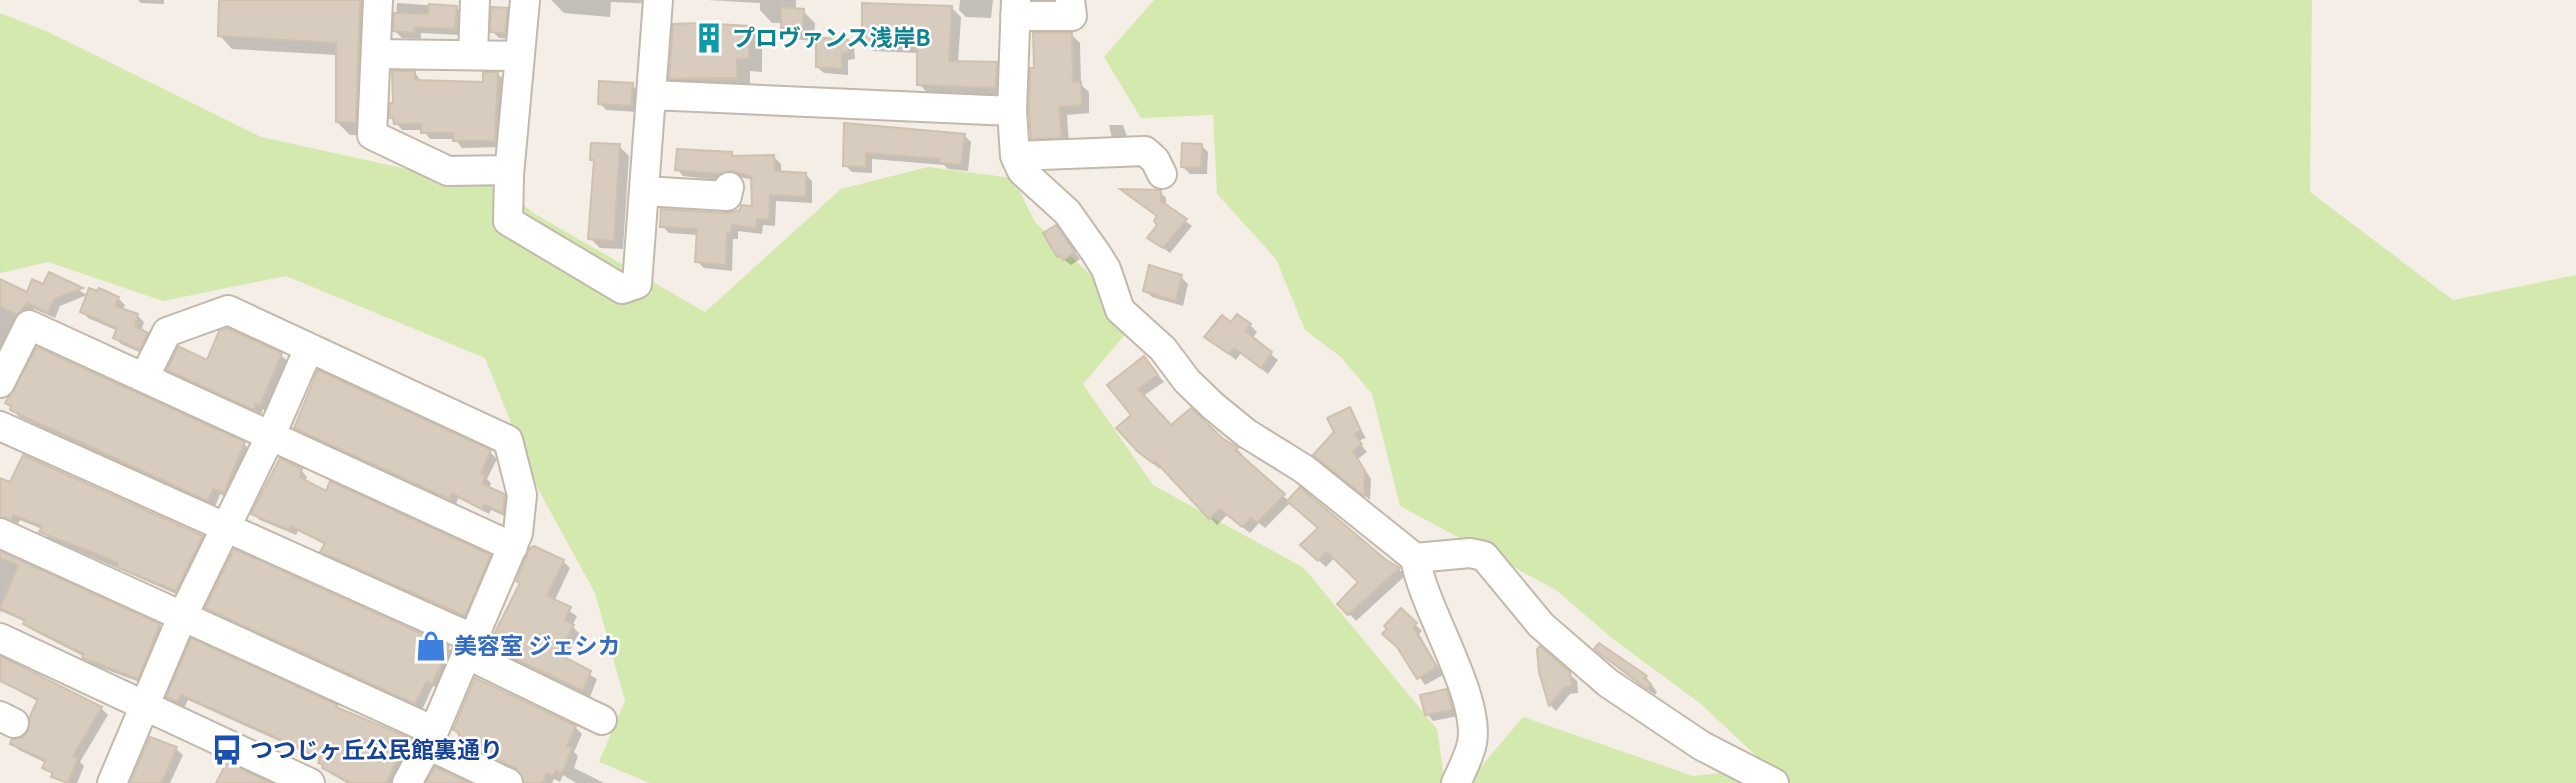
<svg xmlns="http://www.w3.org/2000/svg" width="2576" height="783" viewBox="0 0 2576 783" font-family="Ubuntu,'Noto Sans JP',sans-serif">
<style>
.green{fill:#d3e9ae}
.shadow{fill:#0003}
.building{fill:#d8ccbe;stroke:#d0c1ae;stroke-width:2}
.lines{fill:none;stroke-linecap:round;stroke-linejoin:round}
.minor-casing{stroke:#c2b8ab;stroke-width:32}
.minor{stroke:#fff;stroke-width:28}
.labels{text-anchor:middle;stroke-width:5;stroke-linejoin:round;paint-order:stroke}
.culture-label{font-size:23px;font-weight:bold;fill:#0d838f;stroke:#fff;text-anchor:start}
.shop-label{font-size:23px;font-weight:bold;fill:#366cbe;stroke:#fff;text-anchor:start}
.transit-label{font-size:23px;font-weight:bold;fill:#164399;stroke:#fff;text-anchor:start}
</style>
<rect width="100%" height="100%" fill="#f4eee6"/>
<!-- green -->
<path class="green" d="M1154 0H2312L2310 192 2453 300 2576 275V783H1467L1523 717 1693 776 1768 767 1701 704 1613 639 1556 590 1400 506 1372 394 1341 357 1305 330 1276 259 1217 194 1213 115 1141 118 1104 57Z
M0 13 46 31 261 137 448 178 496 183 535 214 705 312 841 189 928 167 1013 178 1035 222 1100 284 1128 331 1083 384 1153 485 1304 568 1437 729 1445 783H650L599 762 625 701 595 593 537 487 485 358 286 276 163 301 48 262 0 273Z"/>
<!-- shadow -->
<path class="shadow" d="M138 0H164V4L141 3Z
M221 0H378L368 135H350L337 122V55L232 49 220 36Z
M551 0H656V4L611 2 610 17 564 13Z
M707 0H796V10L803 11 815 23 814 41 794 39 782 27V23H772L760 10V3Z
M960 0H993L991 18 966 17 959 10Z
M397 3 456 7 463 14 461 35 421 33V39L402 38 395 31Z
M951 7 961 17 958 63 996 64 1006 74 1005 96 928 93 919 84V53L873 51 864 42Z
M507 10 514 17 512 39 499 38 492 31Z
M749 28 762 41V72L750 71V90L683 91 671 78Z
M1071 34 1080 43 1081 85 1089 92V113L1067 115 1069 146 1041 147 1032 138Z
M847 41 854 48 855 59 848 60V75L824 73 817 67Z
M415 73 422 82 485 84 498 74 505 81 502 147 462 148 455 139H430L423 130H402L391 117Z
M632 85 639 92 638 112 606 110 600 103Z
M846 125 964 135 971 142 968 171 948 169 944 165 872 159V173L852 172 845 165Z
M1109 125H1123L1127 137 1112 138Z
M1201 145 1208 152 1207 174H1190L1183 167Z
M619 146 629 156 623 249 600 248 590 238 595 162 592 159Z
M731 153 735 157H774L781 164V173L805 174 812 181V203L776 201 775 226 763 225 762 234 738 231V239H733L732 271 704 268 697 261 698 235 669 233 662 226 754 208 753 180 740 177 726 181 683 176 677 169Z
M1160 192 1166 198V207L1192 226 1170 253 1156 243Z
M1056 228 1080 259 1071 265 1059 256Z
M50 274 87 295 60 306 55 318 34 309 24 320 17 317 0 357V284L28 294 44 286Z
M1181 277 1188 284 1183 306 1152 297 1145 290Z
M118 298 125 305 122 311 137 315 144 322 141 331 154 341 146 355 121 344 115 337 118 331 88 318 82 311Z
M1231 324 1250 325 1257 332 1252 339 1278 360 1268 374 1241 353 1236 360 1206 337Z
M281 355 288 362 267 411 263 409 261 415 175 376 169 369Z
M1144 358 1164 382 1143 396 1172 427 1191 411 1221 439 1237 449 1243 455 1240 457 1289 501 1300 489 1406 575 1356 621 1340 604 1360 582 1335 557 1326 567 1302 545 1320 528 1291 502 1265 528 1259 523 1250 533 1227 515 1217 525 1162 466 1160 469 1147 459 1119 429 1133 415 1110 385Z
M7 403 244 444 251 451 231 499 220 494 215 507 19 417Z
M1349 410 1366 438 1358 441 1367 452 1358 459 1371 479 1370 500 1322 462Z
M296 428 490 452 497 459 487 479 491 483 489 489 511 503 509 518 491 510 489 514 458 498 456 505 303 435Z
M301 470 307 477 305 482 327 493 490 556 496 563 471 622 329 558 323 551 326 545 298 531 296 535 260 520 253 514Z
M0 479 202 537 209 544 183 597 48 538 42 529 20 520 18 524 0 517Z
M234 551 448 648 455 654 438 689 433 686 422 710 214 614 207 608Z
M0 553 159 626 166 632 145 684 91 664 85 657 32 630 26 622 1 611 0 613Z
M563 561 570 568 554 602 577 616 572 626 579 633 565 660 597 679 590 697 497 652 490 645 521 584 518 581Z
M1401 611 1422 631 1419 634 1443 675 1425 685 1400 648Z
M192 641 411 741 418 747 395 783H347L331 774 321 760 188 700 184 708 175 704 168 697Z
M1603 656 1646 677 1657 692 1655 695Z
M0 659 101 708 108 715 80 762 84 766 77 783H64L44 768 46 763 19 750 12 743 30 732 39 702 0 681Z
M1540 672 1569 674 1577 681 1578 693 1570 694 1556 711 1550 705Z
M1446 691 1453 698 1458 716 1433 721 1427 714Z
M575 727 582 734 574 752 578 756 574 768 604 783H576L563 775 560 782 554 779 552 783H524V774L470 748 455 729Z
M151 739 176 749 183 755 170 783H132Z"/>
<!-- building -->
<path class="building" d="M219 0H360L356 123 336 122V43L218 36Z
M862 3 952 6 949 61 997 62 996 88 917 85V44L862 43Z
M429 4 457 6 455 29 415 27V33L393 31 394 13 428 14Z
M491 7 508 8 505 33 490 32Z
M781 7 804 9 803 30 781 28Z
M700 23 749 26V59H737V78L669 79 673 24Z
M1033 33H1072L1073 82H1081L1082 105 1059 107 1062 138 1031 139 1029 111 1030 68H1034Z
M816 37 848 40 849 52 842 54V69L816 67Z
M392 71H415V80L483 82V72H498L495 141H453V133H421V124H394L393 118H389L390 103H393Z
M599 81 633 83 631 106 598 104Z
M844 123 965 134 961 165 940 163V159L866 153V167L843 166Z
M591 143 620 144 614 241 588 239 594 160H590Z
M1182 143 1202 144 1201 168 1181 167Z
M677 149 732 152V156L774 155 775 171 806 173V197L770 195 769 220 757 219 756 228 732 225 731 233H727L726 265 695 262 697 229 660 227 661 209 726 213 740 210 741 205 752 206 751 176 732 171 719 174 675 170Z
M1120 189 1161 190V201L1187 219 1163 248 1147 238 1157 225 1154 221 1157 216Z
M1056 225 1075 252 1063 260 1061 256 1057 257 1043 233Z
M1149 265 1182 275 1176 301 1143 291Z
M49 272 83 288 54 299 48 313 27 303 17 315 0 307V279L27 292 32 279 43 284Z
M89 288 97 291 99 288 119 297 115 306 138 314 135 326 148 333 140 350 113 338 117 328 80 312Z
M1237 314 1251 324 1245 331 1272 352 1261 368 1234 348 1229 354 1204 337 1222 315 1231 322Z
M227 328 282 353 260 406 256 404 254 410 167 370 178 346 207 360 219 331Z
M37 347 245 442 224 493 213 489 208 501 10 410 11 406 5 403Z
M1144 356 1158 375 1138 389 1171 425 1191 408 1222 438 1238 448 1235 450 1285 494 1257 523 1251 518 1242 527 1220 509 1209 519 1155 461 1153 463 1138 452 1116 428 1131 415 1107 385Z
M318 370 491 450 481 473 485 475 482 484 505 494 503 513 484 504 482 509 452 493 449 499 294 428Z
M1350 407 1361 431 1354 434 1362 444 1353 451 1365 471 1364 496 1313 455 1334 432 1327 418Z
M23 455 203 536 176 591 117 567 118 563 92 552 39 532 42 526 13 515 11 520 0 517V478L10 482Z
M280 458 302 469 299 477 326 491 330 481 491 555 465 616 320 552 325 543 291 526 289 530 251 514Z
M1300 487 1386 560 1400 568 1348 615 1337 604 1358 582 1327 552 1318 561 1300 545 1318 528 1287 501Z
M534 546 564 560 547 596 571 607 565 620 574 625 558 654 591 671 583 691 488 646 520 583 516 581 530 548Z
M234 549 449 646 432 684 427 681 415 704 205 608Z
M0 551 160 624 138 679 82 658 84 654 23 624 25 620 0 608 18 565 0 558Z
M1401 608 1417 623 1413 627 1437 667 1417 679 1397 647 1382 634 1387 629 1384 626Z
M191 638 338 705 336 707 412 739 403 756 400 754 386 783H351L322 768 323 765 318 763 320 758 271 735 181 695 177 702 166 697Z
M1599 643 1647 676 1644 679 1651 684 1647 689 1594 649Z
M1540 646 1570 672 1572 686 1564 688 1549 706 1539 672 1537 649Z
M0 656 102 707 73 756 78 758 68 783 51 777 53 773 42 768 46 760 10 744 12 739 23 737 28 731 29 718 38 699 0 681Z
M475 678 576 726 567 746 572 748 562 774 556 770 553 776 547 773 543 783H524L516 768 461 742 458 732 453 730Z
M1447 689 1452 710 1425 715 1420 695Z
M150 737 177 747 166 773 161 783H130Z
M227 762 271 783H216Z
M435 767 469 783H426Z"/>
<g class="lines">
<!-- minor casing -->
<g class="minor-casing">
<path id="minor" d="M378 0 372 135 448 171 509 170
M525 0 509 175 508 221 622 289 637 284 658 0
M1016 0 1012 111 1015 156 1022 171 1067 212 1096 253 1106 269 1120 310 1163 349 1187 381 1213 406 1246 433 1304 469 1415 558 1470 553 1484 556 1541 625 1608 683 1702 746 1774 783
M1015 16H1072L1070 0
M376 54 519 56
M473 54 475 0
M651 95 1012 111
M1015 156 1145 151 1155 160 1162 174
M644 191 727 196 729 187
M145 376 167 332 228 310 508 440 522 495 518 533 428 745 407 783
M0 383 29 325 513 547
M0 426 472 638
M0 533 432 730
M1415 558C1424 610 1481 697 1472 743 1469 757 1462 770 1456 783
M0 638 310 783
M466 654 602 720
M0 716 14 723
M428 745 508 783
M112 783 182 617 270 437 309 348"/>
</g>
<!-- minor -->
<use href="#minor" class="minor"/>
</g>
<!-- icons -->
<defs>
<g id="building-bare" transform="scale(2.415)"><path d="M-4-6H4V6H1V3H-1V6H-4ZM-2.5-4.3h1.7v1.8h-1.7ZM.8-4.3h1.7v1.8H.8ZM-2.5-1h1.7V.8h-1.7ZM.8-1h1.7V.8H.8Z" fill="#0f9aa8" stroke="#fff" stroke-width="2.5" paint-order="stroke"/></g>
<g id="shop-bare" transform="scale(2.415)"><path d="M-5-2.5h2.3a2.7 3.5 0 0 1 5.4 0H5L5.5 6h-11ZM-1.5-2.5h3a1.5 2.3 0 0 0-3 0Z" fill="#3f7fe0" stroke="#fff" stroke-width="2.5" paint-order="stroke"/></g>
<g id="bus-bare" transform="scale(2.415)"><path d="M-5-6H5V4H4V6H2V4H-2V6H-4V4H-5ZM-3.5-4V0h7V-4ZM-3.5 1.2v1.5H-2V1.2ZM2 1.2v1.5H3.5V1.2Z" fill="#1a4fb4" stroke="#fff" stroke-width="2.5" paint-order="stroke"/></g>
</defs>
<g fill-rule="evenodd">
<use href="#building-bare" x="709" y="38"/>
<use href="#shop-bare" x="431" y="646"/>
<use href="#bus-bare" x="227" y="750"/>
</g>
<g class="labels">
<!-- culture labels -->
<g class="culture-label">
<text x="732" y="46">プロヴァンス浅岸B</text>
</g>
<!-- shop labels -->
<g class="shop-label">
<text x="454" y="654">美容室 ジェシカ</text>
</g>
<!-- transit labels -->
<g class="transit-label">
<text x="250" y="758">つつじヶ丘公民館裏通り</text>
</g>
</g>
</svg>
